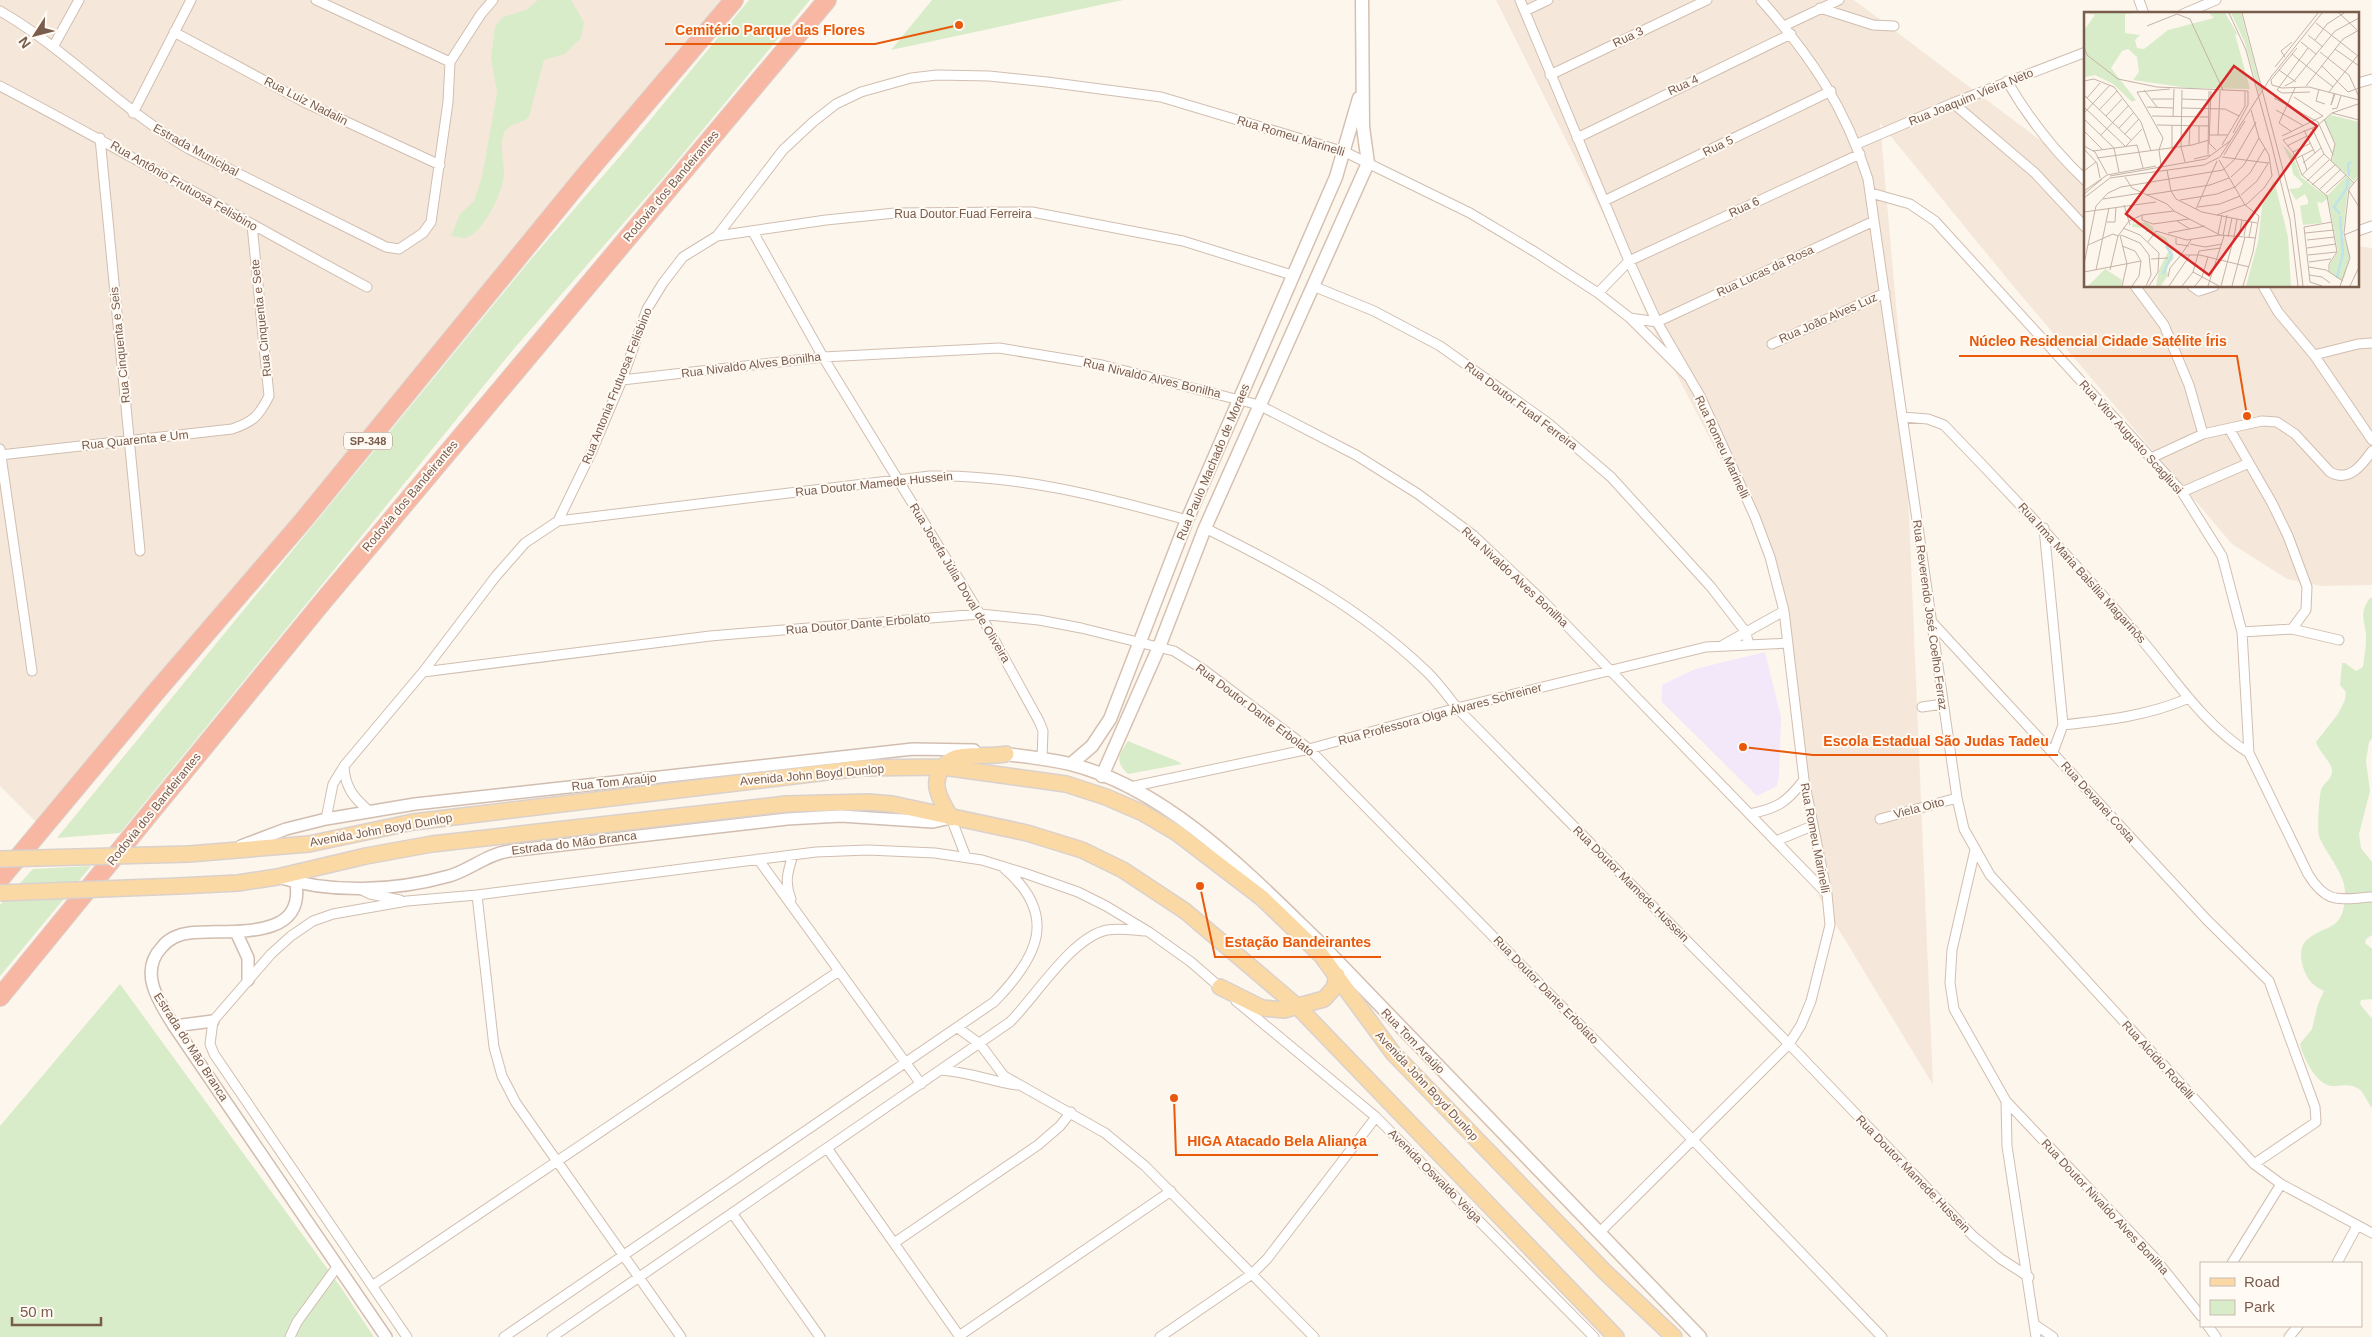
<svg xmlns="http://www.w3.org/2000/svg" width="2372" height="1337" viewBox="0 0 2372 1337" font-family="Helvetica,sans-serif">
<style>
.residential{fill:#f5e8da}
.education{fill:#f3e8fa}
.green{fill:#d8ecc9}
.lines{fill:none;stroke-linecap:round;stroke-linejoin:round}
.minor-casing{stroke:#d1beb0;stroke-width:11}
.tertiary-casing{stroke:#d1beb0;stroke-width:14}
.secondary-casing{stroke:#d6c0b0;stroke-width:15}
.primary-casing{stroke:#dad1cd;stroke-width:18}
.motorway-casing{stroke:#dad1cd;stroke-width:20}
.minor{stroke:#fff;stroke-width:9}
.tertiary{stroke:#fff;stroke-width:11}
.secondary{stroke:#fff;stroke-width:12}
.primary{stroke:#fbd9a5;stroke-width:15}
.motorway{stroke:#f7b7a3;stroke-width:18}
.primary-bridge-casing{stroke:#dad1cd;stroke-width:18;stroke-linecap:butt}
.primary-bridge{stroke:#fbd9a5;stroke-width:15}
.labels{text-anchor:middle;stroke-width:4;stroke-linejoin:round;paint-order:stroke}
.shield{fill:#fffaf3;stroke:#a28b7f;stroke-width:1}
.shield-label{font-size:11px;font-weight:bold;fill:#7a5c4d}
.street-label{font-size:12px;fill:#7a5c4d;stroke:#fffaf3}
.inset-river{fill:none;stroke:#bfe3e8;stroke-width:2.5}
.inset-road{fill:none;stroke:#c5b3a7;stroke-width:1}
.view{fill:#d62828;fill-opacity:0.15;stroke:#d62828;stroke-width:2.5}
.inset-edge{fill:none;stroke:#7a5c4d;stroke-width:2.5}
.leader{fill:none;stroke:#e8590c;stroke-width:2}
.callout-dot{fill:#e8590c;stroke:#fffaf3;stroke-width:2}
.callout-label{font-size:14px;text-anchor:middle;font-weight:bold;fill:#e8590c;stroke:#fffaf3;stroke-width:4;stroke-linejoin:round;paint-order:stroke}
</style>
<rect width="100%" height="100%" fill="#fdf6ec"/>
<!-- residential -->
<path class="residential" d="M0 0H734L42 828 0 786Z
M1496 0H1854L2072 164 2086 170V286H2358V246L2372 248V585L2321 586 2287 579 2232 544 2014 287 1880 123 1904 396 1933 1085 1819 897 1778 593 1750 516 1649 321 1614 236Z"/>
<!-- education -->
<path class="education" d="M1765 652 1781 717 1779 776 1777 786 1757 796 1662 702V685L1695 669Z"/>
<!-- green -->
<path class="green" d="M538 0H571L584 22 581 38 565 54 544 60 529 117C522 124 509 123 504 133 499 145 504 160 504 172 504 190 486 227 470 236 464 240 458 237 451 236L460 214 474 201 482 177 497 93 491 58 495 26 503 17 526 10Z
M749 0H810L662 179 512 351 120 833 57 838 532 258 627 148Z
M932 0H1123L891 50Z
M2370 598H2372V738L2369 742 2366 761 2370 791 2359 834 2361 848 2372 862V935L2366 939 2365 943 2372 949V999L2361 1000 2360 1004 2372 1019V1108C2368 1103 2364 1093 2359 1089 2351 1083 2341 1086 2332 1086 2316 1085 2303 1057 2300 1044L2312 1029 2318 1004 2324 991C2320 989 2314 986 2311 982 2302 972 2295 947 2309 938 2329 924 2342 930 2345 899 2348 875 2327 857 2319 836 2317 830 2319 798 2321 790 2323 783 2332 780 2332 771 2333 764 2319 752 2316 742L2338 714 2345 700 2346 692 2340 685 2342 663H2345L2356 671 2363 667C2364 658 2366 648 2366 639 2367 624 2357 615 2370 598Z
M1128 741 1177 761 1182 764 1128 774C1114 761 1119 755 1128 741Z
M91 866 0 976V905L33 869Z
M120 984 340 1286 374 1337H0V1126Z"/>
<g class="lines">
<!-- minor casing -->
<g class="minor-casing">
<path id="minor" d="M316 0 450 62
M1520 0 1629 261 1657 322 1700 396 1755 517 1770 557 1784 611 1804 780 1827 894 1830 925 1811 1001 1801 1025 1789 1044 1599 1233
M1761 0C1811 56 1845 107 1868 179L1957 798 1964 829 1990 875 2254 1164 2281 1184 2372 1233
M2139 0 2144 14
M1820 8 1873 25 1894 26
M0 11C68 50 121 110 189 149L386 247 399 249 423 233 431 222 448 102 450 62 481 14 493 0
M1525 11 1548 0
M2183 14 2216 0
M1784 26 1839 0
M174 32 306 103 440 165
M53 47 79 0
M1550 75 1707 0
M2007 81C2029 119 2054 151 2086 181
M2358 83 2372 79
M0 86C124 151 244 221 367 287
M1953 103 2035 173 2086 228
M133 113 191 0
M100 138 140 551
M1577 138 1791 34
M1857 144 1953 103 2086 52
M1871 193 1910 204 1935 221 2182 492 2222 556 2242 632 2249 753 2308 874C2327 905 2339 899 2372 897
M1604 201 1831 91
M2358 231 2372 226
M753 232 823 357 980 614 1039 721 1043 731 1042 758
M717 236 826 220 895 213 1032 212 1183 241 1292 275
M1313 286 1374 311 1440 346 1548 423 1611 477 1711 587 1745 631 1749 644
M2135 286 2164 325 2189 385 2203 434
M2192 286 2199 291 2214 286
M2263 286 2278 312 2314 355 2372 440
M1598 293 1629 261 1860 154
M1630 318 1657 322
M1657 322 1874 221
M1772 344 1885 293
M2314 355 2358 344 2372 343
M622 380 823 357 999 348 1102 365 1259 405 1356 455 1418 494 1473 535 1543 601 1827 894
M1902 417 1928 419 1944 425C2010 493 2073 561 2135 632 2172 674 2201 723 2249 753
M2230 430 2272 503 2288 536 2307 587 2306 610 2292 629 2242 632
M0 449 32 671
M0 455 232 429C253 422 259 416 269 396L252 225
M2151 458 2203 434 2262 421 2277 422 2295 434 2330 472C2349 483 2362 465 2372 451
M2182 492 2249 463
M558 521 930 476C1016 474 1105 497 1187 520
M1205 528C1286 568 1359 607 1425 670 1437 681 1447 695 1457 708L1789 1044 1973 1236 2001 1259 2029 1277
M2044 528 2063 725 2053 752
M1930 620 2207 920 2269 981 2315 1107 2316 1122 2254 1164
M2292 629 2339 640
M1723 645 1784 611
M423 672 710 636 980 614 1039 620 1081 628 1174 651 1204 670 1309 749 1693 1140 1882 1337
M1922 707 1943 704
M2063 725C2109 720 2147 716 2189 698
M344 766C345 788 354 798 370 812
M1130 787 1309 749 1457 708 1706 647 1788 643
M1750 814C1778 808 1786 803 1804 780
M951 818 966 857
M326 819 333 784 344 766 423 672 496 576 525 543 558 521 591 453 622 380 647 309 663 283 683 257 717 236 783 150 813 122 836 104 861 92 911 78 937 75 989 76 1047 82 1161 97 1345 152 1470 213 1535 252 1598 293 1630 318 1688 376
M1880 819 1957 798
M1776 841 1812 826
M1975 850 1952 950 1950 983 1954 1009 2006 1101 2007 1146 2036 1337
M758 859 921 1084
M360 889 370 894 400 900
M477 895 494 1047 502 1076 516 1103 681 1337
M791 899C784 882 788 871 793 855
M1236 1001 1376 1117 1594 1337
M958 1028 980 1044 1004 1076 1105 1133 1145 1166 1314 1337
M941 1070C969 1072 990 1081 1017 1085
M2006 1101 2153 1256 2201 1316
M827 1148 960 1337
M732 1213 820 1337
M894 1243 1038 1145 1060 1126 1071 1112
M2232 1263 2281 1184
M2337 1263 2357 1226
M372 1286 839 971
M2034 1324 2053 1337
M2208 1326 2216 1337
M959 1336 1171 1191
M290 1337 297 1322 337 1267
M407 1337 214 1054 210 1044 213 1021 271 954 291 936 313 921 333 914 407 901 477 895 816 852 868 850 935 853 982 860 1027 874 1078 892 1106 906 1149 932 1191 962 1222 989
M504 1337 994 1002C1037 958 1060 916 1004 868
M552 1337 1010 1022C1036 996 1072 937 1107 930 1120 928 1132 930 1145 931
M1160 1337 1252 1274 1267 1259 1376 1117
M2289 1337 2298 1326"/>
</g>
<!-- tertiary casing -->
<g class="tertiary-casing">
<path id="tertiary" d="M241 846 286 829 326 819 415 804 913 749 974 750
M278 877C332 894 395 891 449 876 470 870 487 854 509 851L787 819 841 816 933 822 951 818
M296 883C305 944 225 928 189 933 179 934 168 939 162 947 138 972 159 1002 174 1026L386 1337
M236 932 248 958V980
M174 1026 213 1021"/>
</g>
<!-- secondary casing -->
<g class="secondary-casing">
<path id="secondary" d="M1006 754C1028 757 1049 759 1070 764 1166 788 1247 872 1316 939L1700 1337
M1071 764 1092 746 1110 719 1187 520 1336 177 1359 98
M1102 776 1159 647 1205 528 1368 163 1363 127 1362 0"/>
</g>
<!-- primary casing -->
<g class="primary-casing">
<path id="primary" d="M951 818C941 801 928 782 945 765 949 761 953 758 959 757 974 754 990 757 1006 754
M189 854 309 844 413 822 861 768 943 767 1066 784 1106 797 1143 813 1177 833 1262 898 1321 955 1393 1053 1605 1272 1674 1337
M178 886 238 883 277 877 366 856 432 844 786 804 868 802 892 804 1027 833 1082 850 1123 870 1185 911 1298 1007 1616 1337
M1220 987 1262 1008 1284 1010 1324 999 1334 988 1337 975"/>
</g>
<!-- motorway casing -->
<g class="motorway-casing">
<path id="motorway" d="M0 879 155 693 302 522 586 174 734 0
M0 997 320 605 827 0"/>
</g>
<!-- minor -->
<use href="#minor" class="minor"/>
<!-- tertiary -->
<use href="#tertiary" class="tertiary"/>
<!-- secondary -->
<use href="#secondary" class="secondary"/>
<!-- primary -->
<use href="#primary" class="primary"/>
<!-- motorway -->
<use href="#motorway" class="motorway"/>
<!-- primary-bridge casing -->
<g class="primary-bridge-casing">
<path id="primary-bridge" d="M0 859 189 854
M0 893 178 886"/>
</g>
<!-- primary-bridge -->
<use href="#primary-bridge" class="primary-bridge"/>
</g>
<g class="labels">
<!-- shield labels -->
<rect class="shield" x="344" y="432.5" width="48" height="17" rx="4"/>
<g class="shield-label">
<text x="368" y="445">SP-348</text>
</g>
<!-- street labels -->
<g class="street-label">
<text transform="translate(1628 37) rotate(-26)" y="4">Rua 3</text>
<text transform="translate(1683 85) rotate(-25)" y="4">Rua 4</text>
<text transform="translate(1971 97) rotate(-22)" y="4">Rua Joaquim Vieira Neto</text>
<text transform="translate(306 101) rotate(27)" y="4">Rua Luíz Nadalin</text>
<text transform="translate(1291 136) rotate(17)" y="4">Rua Romeu Marinelli</text>
<text transform="translate(1718 146) rotate(-26)" y="4">Rua 5</text>
<text transform="translate(196 150) rotate(29)" y="4">Estrada Municipal</text>
<text transform="translate(184 186) rotate(30)" y="4">Rua Antônio Frutuosa Felisbino</text>
<text transform="translate(671 186) rotate(-50)" y="4">Rodovia dos Bandeirantes</text>
<text transform="translate(1744 207) rotate(-25)" y="4">Rua 6</text>
<text x="963" y="218">Rua Doutor Fuad Ferreira</text>
<text transform="translate(1765 271) rotate(-25)" y="4">Rua Lucas da Rosa</text>
<text transform="translate(261 318) rotate(-96)" y="4">Rua Cinquenta e Sete</text>
<text transform="translate(1828 318) rotate(-24)" y="4">Rua João Alves Luz</text>
<text transform="translate(120 345) rotate(-96)" y="4">Rua Cinquenta e Seis</text>
<text transform="translate(751 365) rotate(-7)" y="4">Rua Nivaldo Alves Bonilha</text>
<text transform="translate(1152 378) rotate(13)" y="4">Rua Nivaldo Alves Bonilha</text>
<text transform="translate(617 386) rotate(-68)" y="4">Rua Antonia Frutuosa Felisbino</text>
<text transform="translate(1521 406) rotate(37)" y="4">Rua Doutor Fuad Ferreira</text>
<text transform="translate(2131 437) rotate(48)" y="4">Rua Vitor Augusto Scagliusi</text>
<text transform="translate(135 440) rotate(-6)" y="4">Rua Quarenta e Um</text>
<text transform="translate(1722 447) rotate(65)" y="4">Rua Romeu Marinelli</text>
<text transform="translate(1213 462) rotate(-67)" y="4">Rua Paulo Machado de Moraes</text>
<text transform="translate(874 484) rotate(-6)" y="4">Rua Doutor Mamede Hussein</text>
<text transform="translate(410 496) rotate(-50)" y="4">Rodovia dos Bandeirantes</text>
<text transform="translate(2082 573) rotate(48)" y="4">Rua Irma Maria Balsília Magarinõs</text>
<text transform="translate(1515 577) rotate(43)" y="4">Rua Nivaldo Alves Bonilha</text>
<text transform="translate(960 583) rotate(59)" y="4">Rua Josefa Júlia Doval de Oliveira</text>
<text transform="translate(1930 615) rotate(82)" y="4">Rua Reverendo José Coelho Ferraz</text>
<text transform="translate(858 624) rotate(-5)" y="4">Rua Doutor Dante Erbolato</text>
<text transform="translate(1255 710) rotate(37)" y="4">Rua Doutor Dante Erbolato</text>
<text transform="translate(1440 714) rotate(-15)" y="4">Rua Professora Olga Álvares Schreiner</text>
<text transform="translate(812 775) rotate(-5)" y="4">Avenida John Boyd Dunlop</text>
<text transform="translate(614 782) rotate(-6)" y="4">Rua Tom Araújo</text>
<text transform="translate(2098 802) rotate(48)" y="4">Rua Devanei Costa</text>
<text transform="translate(1919 808) rotate(-15)" y="4">Viela Oito</text>
<text transform="translate(154 809) rotate(-51)" y="4">Rodovia dos Bandeirantes</text>
<text transform="translate(381 830) rotate(-10)" y="4">Avenida John Boyd Dunlop</text>
<text transform="translate(1815 838) rotate(79)" y="4">Rua Romeu Marinelli</text>
<text transform="translate(574 843) rotate(-7)" y="4">Estrada do Mão Branca</text>
<text transform="translate(1631 884) rotate(45)" y="4">Rua Doutor Mamede Hussein</text>
<text transform="translate(1546 990) rotate(46)" y="4">Rua Doutor Dante Erbolato</text>
<text transform="translate(1413 1041) rotate(46)" y="4">Rua Tom Araújo</text>
<text transform="translate(191 1047) rotate(57)" y="4">Estrada do Mão Branca</text>
<text transform="translate(2158 1060) rotate(48)" y="4">Rua Alcídio Rodelli</text>
<text transform="translate(1427 1086) rotate(47)" y="4">Avenida John Boyd Dunlop</text>
<text transform="translate(1913 1174) rotate(46)" y="4">Rua Doutor Mamede Hussein</text>
<text transform="translate(1435 1176) rotate(45)" y="4">Avenida Oswaldo Veiga</text>
<text transform="translate(2105 1207) rotate(47)" y="4">Rua Doutor Nivaldo Alves Bonilha</text>
</g>
</g>
<!-- overview -->
<g transform="translate(2084 12)">
<rect width="275" height="275" fill="#fdf6ec"/>
<path d="M0 1H52L41 2V21L56 23 51 28 53 36 60 37 84 18 130 6 125 1H141L154 23 151 22 166 77 104 76 49 68 55 60 53 45 44 37 38 39 27 56 52 88 48 90 29 72 11 63 1 65 0 18 11 3ZM147 1H157L177 77 175 81 161 31ZM247 103 275 110V163L270 169 248 150 251 131 240 108ZM198 132 209 144 217 165 235 179 244 183 262 164 269 171 264 177 259 221 266 244 260 266 256 268 246 260V252L254 240 244 186 238 191 233 190 238 211 219 213 216 194 224 192V188L221 182 212 188 205 177 215 176 219 172 209 162 207 150ZM190 168 204 225 207 274H162L174 230 178 194ZM49 208 50 212 62 210 69 215 70 220 82 226 90 242 74 224 67 219 61 221 63 216 48 215ZM85 238 90 246 82 255 84 263 77 274H72L75 258ZM21 257 38 268 37 274H4Z" fill="#d8ecc9"/>
<path class="inset-river" d="M265 164 264 152 268 150M256 202 250 195 263 176 264 167M79 262 88 243 82 234M253 266 259 241 256 204"/>
<path class="inset-road" d="M145 1 162 38 187 130 206 208 214 274M158 1 210 200 219 274M255 1 273 18M232 11 274 44M63 14 93 2 106 7 139 78M224 23 239 35M231 28 243 12 260 1M217 30 232 42M0 35 3 43 34 67 73 75 164 79V93M213 36 187 68 188 73 198 76 225 75 275 88M224 36 193 78 198 81 226 80M251 37 275 54M236 40 265 63 275 85M208 42 224 55M201 45 197 39 208 30M238 54 264 80 275 76M191 55 234 1M224 55 249 75M195 58 212 70M0 69 10 67 30 75 57 110 67 139M201 74 210 69 251 19 275 6M222 74 259 27 275 18M235 77 232 89 241 92M60 78 73 95M98 78 97 135 101 150M127 79 125 131 132 138M245 80 274 43M250 82 247 93 251 82M0 83 47 128M3 86 16 71M190 86 234 110 249 143M68 87H89M98 87 124 88M0 95 41 134M63 95 89 96M98 96 141 97 155 104M248 97 253 96 257 84M15 98 33 79M192 98 220 114M0 101 26 73M248 101 275 108M22 104 38 87M68 104 124 105M89 105 90 77M0 107 30 136 35 160M240 107 251 132 247 149M73 113 124 114M115 114V131M35 116 50 100M228 116 240 142 270 171M220 118 231 141M0 119 18 137M208 120 195 111 211 76M149 121 164 93M41 122 55 107M17 123 45 93M125 123H144M134 123 136 79M198 124 239 104 210 85M138 133 161 94V79M0 134 11 140 23 162M42 134 58 117M105 134 106 114M203 134 223 124M88 136V113M0 137 13 151 16 166M9 139 53 133 59 156M209 140 227 131M124 142 125 79M140 143 161 109M218 143 223 158M138 145 184 151M13 146 108 133 125 128M110 147 126 143M211 147 229 138M135 148 161 193 175 204 169 240 159 274M219 151 237 136M77 153 75 138 79 126 53 80 86 77M83 158 87 179 92 187 118 200 173 211M0 159 12 150M218 163 240 142M26 164 122 147 146 129M41 165 48 176 83 192 90 199 136 223 172 226M147 165 160 153 175 126M223 169 245 148M228 173 251 153M235 178 257 157M0 179 23 163 72 154M265 179 275 195M242 181 262 163M0 182 18 167M62 183 126 173 145 166M157 183 173 169 185 150M0 186 26 166 120 153 136 145 187 65 238 1M19 187 58 181M96 188 133 182 151 175 166 161 181 136M40 193 46 213M114 195 136 192 156 184M112 197 133 149M0 200 72 190M58 203V208L69 212 105 207M133 203 163 192 180 176 188 164 185 143 175 126 167 98M93 209 106 217M23 210H31L32 195M39 216 56 223 75 241 74 260 65 274M84 221 121 214M221 221 250 218M134 222 138 203M36 223 43 252 38 274M37 223 56 231 65 243 67 263 62 274M260 223 275 217M139 224 143 203M155 224 158 208M160 224 163 209M144 225 148 206M150 225 153 207M165 225 168 210M92 226V232L105 234M223 228 251 225M64 230 72 219 103 228 136 223M106 232 121 235 138 232M4 233 29 222 34 224M38 234 51 239 57 249 55 264 48 274M223 236 252 232M97 243 107 228M224 243 253 240M67 247 84 246M225 250 247 247M0 252 12 194 24 181 37 175 139 158 150 148 172 110M225 255 242 258 259 269M12 258 25 196M26 258 34 224 45 209 58 203 90 199M0 260 57 249M109 260 135 274M245 260V252L253 240 243 184 218 163 209 140 199 128 233 114 248 101 274 92M225 263 238 265 246 271M84 265 86 256 97 243H116L165 255M85 274 106 243M98 274 109 260 115 239 137 236M111 274 118 265 124 245M124 274 140 224M137 274 150 225M148 274 161 225M238 274 226 270 220 215 248 210M256 274 266 246 260 221 265 177 275 165M266 274 275 255"/>
<path class="view" d="M150 54 233 114 125 263 42 202Z"/>
<rect width="275" height="275" class="inset-edge"/>
</g>
<!-- callouts -->
<path class="leader" d="M959 25L875 44H665M2247 416L2237 356H1959M1743 747L1813 755H2058M1200 886L1215 957H1381M1174 1098L1176 1155H1378"/>
<g class="callout-dot">
<circle cx="959" cy="25" r="5"/>
<circle cx="2247" cy="416" r="5"/>
<circle cx="1743" cy="747" r="5"/>
<circle cx="1200" cy="886" r="5"/>
<circle cx="1174" cy="1098" r="5"/>
</g>
<g class="callout-label">
<text x="770" y="35">Cemitério Parque das Flores</text>
<text x="2098" y="346">Núcleo Residencial Cidade Satélite Íris</text>
<text x="1936" y="746">Escola Estadual São Judas Tadeu</text>
<text x="1298" y="947">Estação Bandeirantes</text>
<text x="1277" y="1146">HIGA Atacado Bela Aliança</text>
</g>
<!-- legend -->
<rect x="2200" y="1262" width="162" height="65" fill="#fffaf3" stroke="#cabbb1"/>
<rect x="2210" y="1278" width="25" height="8" fill="#fbd9a5" stroke="#cabbb1"/>
<text x="2244" y="1287" font-size="15" fill="#7a5c4d">Road</text>
<rect x="2210" y="1300" width="25" height="15" fill="#d8ecc9" stroke="#cabbb1"/>
<text x="2244" y="1312" font-size="15" fill="#7a5c4d">Park</text>
<!-- north arrow -->
<g transform="translate(35 35) rotate(234)" stroke="#fffaf3" stroke-width="4" paint-order="stroke">
<path d="M0-4L9 19L0 12L-9 19Z" fill="#7a5c4d"/>
<text y="-8" font-size="14" font-weight="bold" text-anchor="middle" fill="#7a5c4d">N</text>
</g>
<!-- scale -->
<path d="M12 1317v8h89v-8" fill="none" stroke="#7a5c4d" stroke-width="2.5"/>
<text x="20" y="1317" font-size="15" fill="#7a5c4d" stroke="#fffaf3" stroke-width="4" paint-order="stroke">50 m</text>
</svg>
